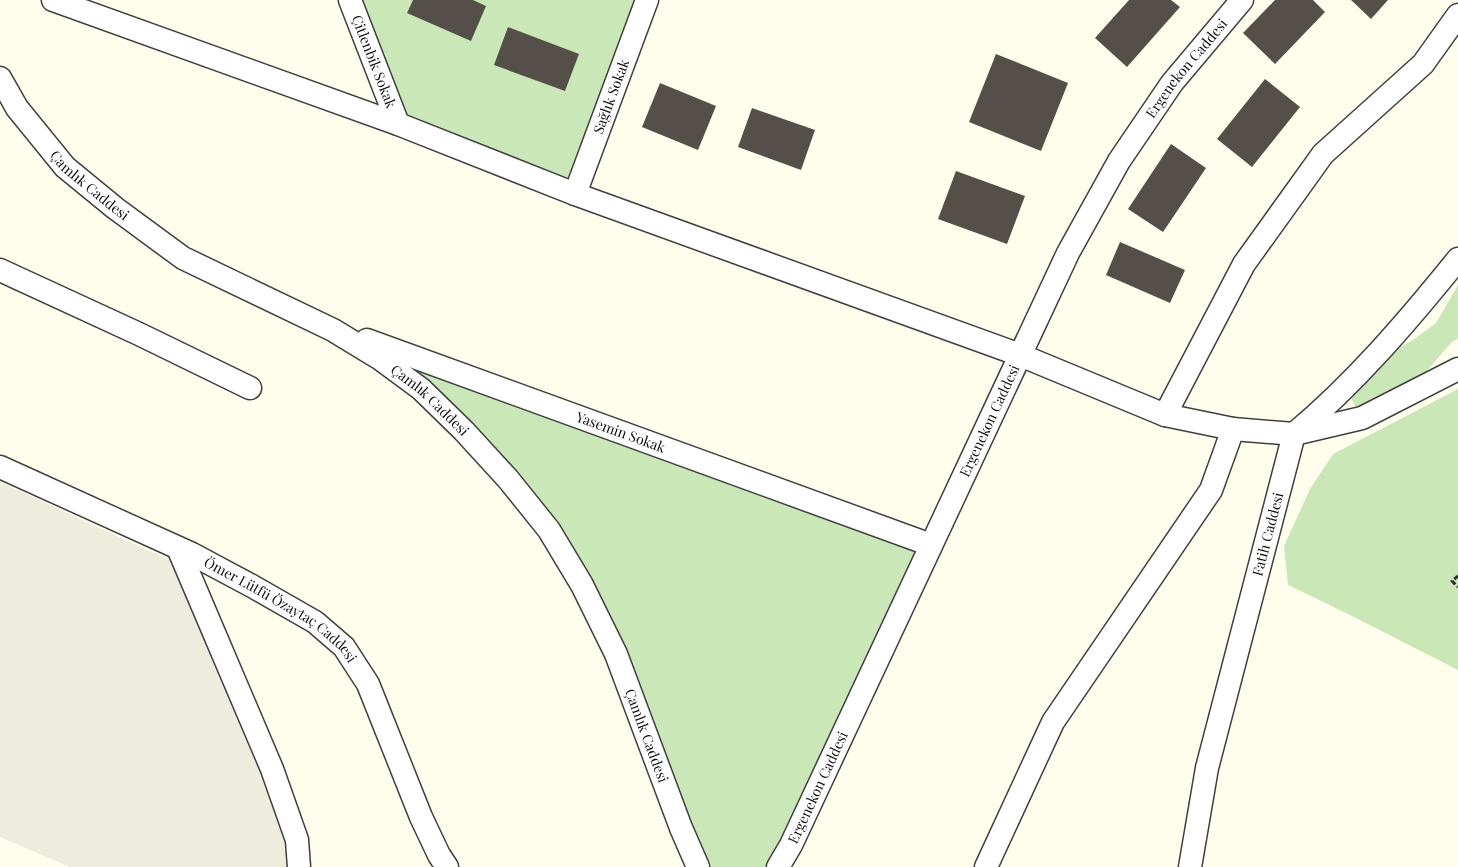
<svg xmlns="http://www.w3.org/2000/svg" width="1458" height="867" viewBox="0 0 1458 867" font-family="'Playfair Display',serif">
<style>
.green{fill:#cae8b7}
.plaza{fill:#eeecdc}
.building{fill:#554f49}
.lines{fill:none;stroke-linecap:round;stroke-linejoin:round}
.minor-casing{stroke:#404040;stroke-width:25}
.path{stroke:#2f2f2f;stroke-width:3;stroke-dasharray:5 2.5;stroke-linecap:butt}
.minor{stroke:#fff;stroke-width:22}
.labels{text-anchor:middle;stroke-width:5;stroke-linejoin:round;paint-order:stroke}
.street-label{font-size:14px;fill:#0d0d0d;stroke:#fff}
</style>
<rect width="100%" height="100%" fill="#fffeed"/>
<!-- green -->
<path class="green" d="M350 0H647L575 194 398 124Z
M1458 285V339L1453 341 1416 383 1363 421 1351 398 1376 360 1413 340 1436 323Z
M333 330 931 545 775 867H698L582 585 464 431Z
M1458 389V670L1348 614 1288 585 1284 546 1310 489 1333 454Z"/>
<!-- plaza -->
<path class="plaza" d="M0 482 180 565 289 830 295 867H70L0 837Z"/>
<!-- building -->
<path class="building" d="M413 0H473L486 6 471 41 407 13Z
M1129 0H1171L1180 7 1127 67 1095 38Z
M1275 0H1313L1325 12 1275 64 1243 33Z
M1351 0H1388L1371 19Z
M508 27 579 54 565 91 494 65Z
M996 54 1068 83 1041 151 969 122Z
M1265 79 1300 107 1252 167 1217 139Z
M660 83 716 106 698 150 642 127Z
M752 108 815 130 801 170 738 147Z
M1171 144 1206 168 1163 232 1128 209Z
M956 171 1025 196 1007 244 938 219Z
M1120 242 1185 270 1170 303 1106 275Z"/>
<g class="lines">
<!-- minor casing -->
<g class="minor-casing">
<g id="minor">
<path d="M53 0 398 124 575 194 1020 355 1165 415 1233 429 1294 434 1362 418 1458 369"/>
<path id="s1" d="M350 0 398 124"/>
<path id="s2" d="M0 78 17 108 65 167 115 208 183 258 333 330 379 358 421 389 464 431 508 479 549 530 582 585 616 654 681 828 698 867"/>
<path id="s3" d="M575 194 647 0"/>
<path d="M0 270 139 334 250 388"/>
<path id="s4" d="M367 340 931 545"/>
<path d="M1165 415 1244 264 1323 154 1423 64 1458 15"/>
<path id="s5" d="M0 467 192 554 252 586 315 622 344 647 368 684 421 817 439 855 447 867"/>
<path d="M178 548 272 769 297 840 299 867"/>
<path id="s6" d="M778 867 791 845 1068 253 1119 161 1172 83 1242 0"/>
<path d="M986 867 1053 722 1211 490 1233 429"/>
<path id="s7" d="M1190 867 1207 768 1294 434C1355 383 1408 321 1458 259"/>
</g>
</g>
<!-- path -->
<path class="path" d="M1458 576 1452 581 1458 587"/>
<!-- minor -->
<use href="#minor" class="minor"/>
</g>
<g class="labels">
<!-- street labels -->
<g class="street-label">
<text dy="5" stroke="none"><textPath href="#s1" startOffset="66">Çitlenbik Sokak</textPath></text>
<text dy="5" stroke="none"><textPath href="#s6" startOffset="899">Ergenekon Caddesi</textPath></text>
<text dy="5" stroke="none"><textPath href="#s3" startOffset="104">Sağlık Sokak</textPath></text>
<text dy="5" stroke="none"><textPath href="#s2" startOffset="141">Çamlık Caddesi</textPath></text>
<text dy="5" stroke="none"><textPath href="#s2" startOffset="546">Çamlık Caddesi</textPath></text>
<text dy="5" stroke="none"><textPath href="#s6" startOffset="494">Ergenekon Caddesi</textPath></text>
<text dy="5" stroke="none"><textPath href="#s4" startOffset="270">Yasemin Sokak</textPath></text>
<text dy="5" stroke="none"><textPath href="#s7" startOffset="342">Fatih Caddesi</textPath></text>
<text dy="5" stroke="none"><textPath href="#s5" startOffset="316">Ömer Lütfü Özaytaç Caddesi</textPath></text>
<text dy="5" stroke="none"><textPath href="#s2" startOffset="951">Çamlık Caddesi</textPath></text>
<text dy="5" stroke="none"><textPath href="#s6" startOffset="89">Ergenekon Caddesi</textPath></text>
</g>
</g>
</svg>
